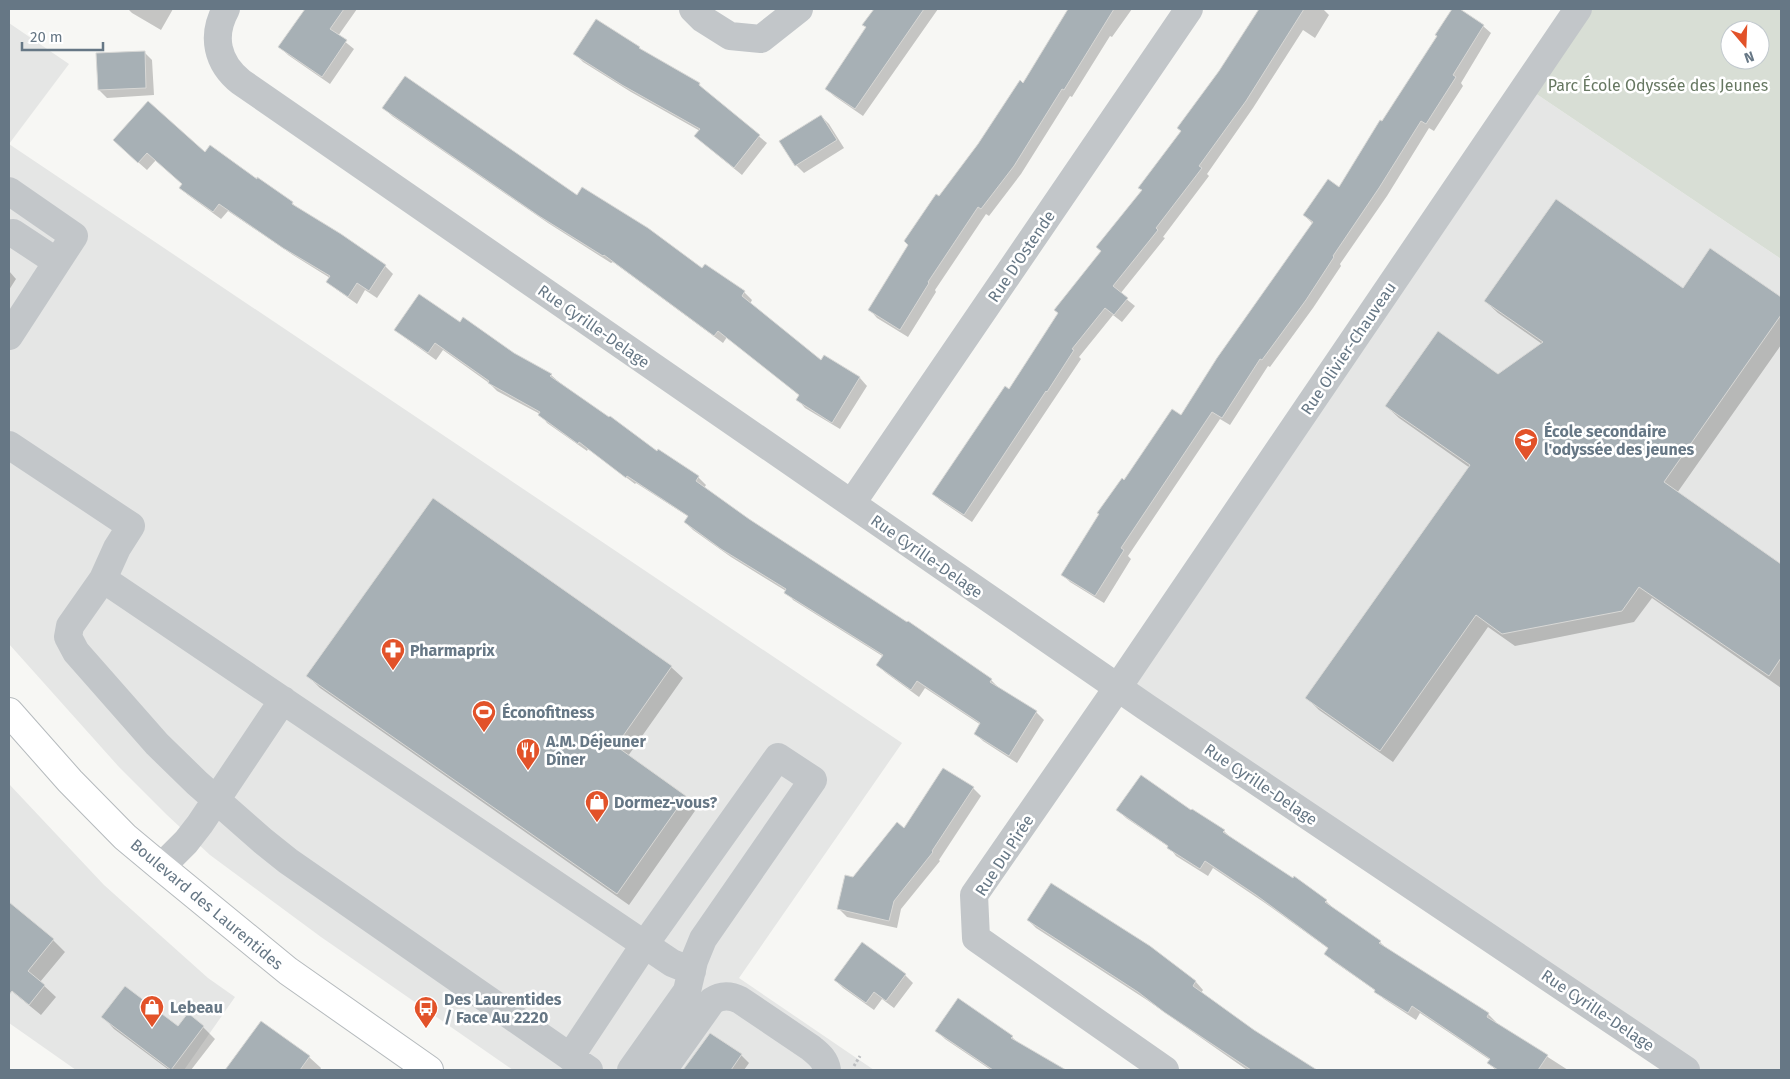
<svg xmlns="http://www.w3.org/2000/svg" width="1790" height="1079" viewBox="0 0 1790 1079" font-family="'Fira Sans',sans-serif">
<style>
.built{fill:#e5e6e5}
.green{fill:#d8ded5;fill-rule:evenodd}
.shadow{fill:#0003}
.building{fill:#a7b0b5;stroke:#d8d8d6}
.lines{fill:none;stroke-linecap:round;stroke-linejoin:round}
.major-casing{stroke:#b5babd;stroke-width:30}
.path{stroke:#bcbec1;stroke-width:3;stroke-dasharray:2.5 2.5;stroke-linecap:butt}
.minor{stroke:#c2c6c9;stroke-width:28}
.major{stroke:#fff;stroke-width:28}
.labels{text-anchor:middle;stroke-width:5;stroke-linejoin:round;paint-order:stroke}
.park-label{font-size:16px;fill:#667761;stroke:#fff}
.street-label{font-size:16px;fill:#667785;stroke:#fff}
.poi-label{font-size:16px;font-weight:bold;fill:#667785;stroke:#fff;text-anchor:start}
</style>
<rect width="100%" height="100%" fill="#f7f7f4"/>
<!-- built -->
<path class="built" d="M9 23 69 64 9 144 902 743 739 978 874 1070H513L321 937 210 855 167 815 119 767 9 644Z
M1526 87 1781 259V1070H1686L1118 687Z
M9 784 104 885 208 978 235 997 184 1070H76L9 1023Z"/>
<!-- green -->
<path class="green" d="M1584 9H1781V259L1526 87ZM1730 30H1760V60H1730Z"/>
<!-- shadow -->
<path class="shadow" d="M128 9H173L161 30 132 13Z
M306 9H357L338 36 354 49 330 84 288 55 280 47Z
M876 9H938L863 116 834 96 826 88 867 28 864 25Z
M1074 9H1132L1112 37 1110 36 1072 97 1070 96 1021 174 989 216 986 214 935 290 936 292 908 337 877 318 870 310 939 198 1024 84Z
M1259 9H1323L1329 15 1315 38 1303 30 1253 108 1207 174 1209 176 1163 237 1165 238 1120 294 1135 306 1122 322 1113 315 1079 357 1081 359 972 522 941 501 933 494 1010 390 1143 191Z
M1454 9H1458L1483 26 1491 33 1461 83 1463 86 1434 131 1429 128 1387 196 1340 264 1341 266 1313 308 1270 367 1268 366 1230 425 1220 419 1128 556 1131 559 1104 603 1070 582 1062 574 1125 482 1181 417 1313 224 1304 215 1339 188 1438 37 1437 35Z
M144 52 152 60 154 95 107 98 99 90Z
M644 53 699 84 706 93 767 143 742 175 704 144 700 131 631 92 583 62 575 54Z
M384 108 577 196 703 270 706 266 744 292 752 300 750 304 822 362 825 357 860 378 867 386 840 429 805 408 798 400 800 396 727 337 723 343 613 262 611 263 548 223 392 116Z
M821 116 829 124 844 148 804 173 796 165Z
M122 148 205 154 257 180 292 203 300 211 385 266 393 274 377 298 365 290 357 304 336 289 328 282 330 278 293 255 228 211 221 219 188 195 180 188 183 184 156 160 147 170Z
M1711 250 1781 299V345L1677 493 1781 565V688L1652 598 1634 622 1515 646 1488 627 1393 762 1319 710 1307 698 1470 468 1399 418 1386 406 1498 376 1542 344 1498 313 1485 301 1683 290Z
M9 271 16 279 9 290Z
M460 323 551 375 559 382 657 453 658 451 698 477 706 485 704 488 748 520 908 624 909 623 991 680 999 688 1036 712 1044 720 1017 763 983 741 975 733 981 725 925 688 919 697 886 673 878 665 884 657 793 600 786 591 731 557 693 530 685 522 689 517 636 483 635 484 588 449 587 451 547 423 540 414 497 391 489 383 443 350 436 360 404 337 396 330Z
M671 667 683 678 628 756 685 797 697 808 629 905 320 688 308 676Z
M973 788 981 796 939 860 940 861 901 909 897 928 847 917 839 909 853 878Z
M1118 810 1192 812 1224 831 1232 839 1326 901 1334 909 1380 942 1387 949 1488 1014 1496 1022 1495 1023 1568 1070H1496L1488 1063 1490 1060 1420 1013 1416 1020 1384 999 1376 991 1333 961 1326 954 1329 949 1265 903 1213 868 1208 876 1176 856 1169 847 1126 818Z
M9 904 53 940 65 952 40 982 56 997 41 1015 9 989Z
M1028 920 1150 947 1196 982 1203 990 1201 993 1253 1031 1316 1070H1247L1147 1000 1036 928Z
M905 975 913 983 894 1008 882 999 874 1010 843 988 835 980Z
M958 1000 1012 1037 1020 1045 1064 1070H991L945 1039 937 1031Z
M103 1017 178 1028 203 1027 215 1039 191 1070H169L114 1029Z
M262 1022 309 1057 321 1068 320 1070H227Z
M711 1035 741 1055 749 1063 744 1070H684Z"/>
<!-- building -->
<path class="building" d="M305 9H344L330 29 347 40 322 77 278 47Z
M874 9H924L855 109 825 89 866 27 862 25Z
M1068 9H1114L1064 90 1062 89 1014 166 981 209 978 207 928 282 929 283 900 330 868 310 908 245 904 241 936 194 939 196 978 144 1020 80 1023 83Z
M1259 9H1304L1246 101 1199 166 1202 168 1156 228 1158 230 1113 286 1128 298 1114 315 1105 308 1072 349 1074 350 1047 392 1046 391 964 515 932 494 1005 386 1009 389 1058 313 1054 310 1101 251 1096 247 1142 190 1138 188 1181 131 1177 128 1219 71Z
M1452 9H1460L1484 25 1453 75 1456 77 1426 124 1421 121 1379 188 1333 256 1334 257 1306 300 1262 360 1260 359 1222 418 1212 412 1121 548 1124 550 1095 596 1061 575 1099 514 1097 513 1122 478 1124 480 1172 409 1181 415 1217 358 1313 222 1303 215 1328 179 1339 187 1380 120 1382 121 1437 36 1435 35Z
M596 19 640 47 639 48 700 83 699 85 760 135 734 168 694 136 700 129 622 85 573 54Z
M145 51 146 88 98 90 96 53Z
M405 76 577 195 582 187 648 228 702 268 705 264 745 291 742 296 821 360 824 355 860 377 832 423 796 400 799 395 718 331 714 336 604 255 603 256 539 216 382 108Z
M148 101 205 152 210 145 257 179V177L293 202 292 204 341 234 386 265 369 291 357 283 348 297 326 282 330 276 283 248 219 204 213 212 179 188 182 184 147 153 138 163 113 140Z
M821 115 837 140 795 166 779 141Z
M1556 199 1683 288 1710 248 1781 297V315L1664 482 1781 564V658L1769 676 1639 587 1622 611 1502 634 1476 615 1380 751 1305 698 1470 465 1385 406 1438 331 1498 374 1543 342 1484 301Z
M419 294 460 322 463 317 514 353 552 374 550 376 609 417 610 416 657 451 658 449 699 476 696 481 749 519 907 622 908 621 992 679 990 682 1037 711 1009 756 974 734 980 723 917 681 911 690 876 665 883 655 784 593 786 589 721 549 684 522 688 516 627 476 626 478 579 442 578 444 538 415 540 412 488 383 489 381 435 343 428 353 394 330Z
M433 498 672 666 616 746 686 796 617 894 306 676Z
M943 768 974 787 932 851 933 852 894 901 889 921 837 909 845 875 853 877 897 822 904 828Z
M1141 775 1191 810 1192 809 1225 830 1223 832 1293 878 1294 876 1327 900 1325 902 1381 941 1379 943 1489 1013 1487 1017 1548 1055 1538 1070H1498L1487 1063 1490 1059 1412 1006 1408 1013 1374 992 1375 990 1324 954 1328 948 1256 895 1205 861 1200 869 1167 848 1168 846 1116 810Z
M1051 883 1150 946 1196 981 1193 986 1254 1030 1317 1070H1251L1164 1012 1138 992 1027 920Z
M9 902 54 939 28 971 45 985 29 1005 12 991 9 995Z
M862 942 906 974 886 1001 874 992 866 1003 834 980Z
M125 986 178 1026 188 1013 204 1026 171 1070 101 1017Z
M958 998 1013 1036 1011 1038 1066 1070H993L935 1031Z
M261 1021 310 1056 300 1070H225Z
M710 1033 742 1054 731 1070H683Z"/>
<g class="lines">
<!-- major casing -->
<g class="major-casing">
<path id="major" d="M9 712 70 781 125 837 161 867 288 971 429 1070"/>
</g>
<!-- path -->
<path class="path" d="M854 1066 860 1056"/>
<!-- minor -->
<path class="minor" d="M226 9C211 36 217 63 241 82L1146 707 1686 1070
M693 9 703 19 730 36 761 39 799 9
M9 191 74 236 9 336
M13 233 57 262
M9 445 131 526 117 548 103 579 70 626 68 637 76 652 157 744 197 783 263 841 288 861 589 1070
M852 503 1189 9
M103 579 672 963 692 971
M161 867 186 842 200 824 283 700
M570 1057 645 944 778 757 813 780 703 939 694 961 687 991 631 1070
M663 1070 712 1001C721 995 730 995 740 1000L811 1048C819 1055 825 1059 827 1070
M1165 1070 976 938 974 895 1118 687 1578 9"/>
<!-- major -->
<use href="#major" class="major"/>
</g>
<!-- icons -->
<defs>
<g id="school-pin" transform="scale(1.25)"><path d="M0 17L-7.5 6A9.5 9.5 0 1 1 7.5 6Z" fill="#e25229" stroke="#fff"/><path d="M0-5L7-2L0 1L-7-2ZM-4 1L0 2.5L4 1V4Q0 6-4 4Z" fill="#fff"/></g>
<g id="pharmacy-pin" transform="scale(1.25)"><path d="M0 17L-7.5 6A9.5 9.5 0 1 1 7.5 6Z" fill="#e25229" stroke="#fff"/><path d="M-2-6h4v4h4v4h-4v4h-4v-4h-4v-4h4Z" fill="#fff"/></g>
<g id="stadium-pin" transform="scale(1.25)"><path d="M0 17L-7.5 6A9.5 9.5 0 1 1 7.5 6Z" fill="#e25229" stroke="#fff"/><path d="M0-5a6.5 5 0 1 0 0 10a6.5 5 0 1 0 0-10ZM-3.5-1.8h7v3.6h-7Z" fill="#fff"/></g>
<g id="restaurant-pin" transform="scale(1.25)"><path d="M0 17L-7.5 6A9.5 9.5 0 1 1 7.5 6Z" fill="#e25229" stroke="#fff"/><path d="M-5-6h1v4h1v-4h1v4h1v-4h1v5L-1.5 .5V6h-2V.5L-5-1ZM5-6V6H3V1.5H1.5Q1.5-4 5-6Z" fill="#fff"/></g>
<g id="shop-pin" transform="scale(1.25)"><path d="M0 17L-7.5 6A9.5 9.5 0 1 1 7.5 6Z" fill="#e25229" stroke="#fff"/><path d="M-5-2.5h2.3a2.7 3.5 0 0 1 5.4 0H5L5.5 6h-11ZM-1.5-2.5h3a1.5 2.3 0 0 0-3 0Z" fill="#fff"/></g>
<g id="bus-pin" transform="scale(1.25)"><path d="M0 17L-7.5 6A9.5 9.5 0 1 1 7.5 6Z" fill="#e25229" stroke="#fff"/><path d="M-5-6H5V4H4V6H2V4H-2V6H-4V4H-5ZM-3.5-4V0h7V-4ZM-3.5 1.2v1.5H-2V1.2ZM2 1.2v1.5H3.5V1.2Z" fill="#fff"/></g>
</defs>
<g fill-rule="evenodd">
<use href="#school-pin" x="1526" y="440"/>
<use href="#pharmacy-pin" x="393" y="650"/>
<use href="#stadium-pin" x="484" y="712"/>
<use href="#restaurant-pin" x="528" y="750"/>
<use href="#shop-pin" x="597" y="802"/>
<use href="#shop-pin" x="152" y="1007"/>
<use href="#bus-pin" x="426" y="1008"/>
</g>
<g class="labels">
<!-- park labels -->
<g class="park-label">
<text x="1658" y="91">Parc École Odyssée des Jeunes</text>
</g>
<!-- street labels -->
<g class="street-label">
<text transform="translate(1021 256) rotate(-56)" y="6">Rue D'Ostende</text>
<text transform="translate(594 326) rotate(35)" y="6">Rue Cyrille-Delage</text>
<text transform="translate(1348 348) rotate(-56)" y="6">Rue Olivier-Chauveau</text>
<text transform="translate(927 556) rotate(35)" y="6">Rue Cyrille-Delage</text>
<text transform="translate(1261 784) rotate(34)" y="6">Rue Cyrille-Delage</text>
<text transform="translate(1004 855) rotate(-57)" y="6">Rue Du Pirée</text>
<text transform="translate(207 904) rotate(40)" y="6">Boulevard des Laurentides</text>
<text transform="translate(1598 1010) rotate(34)" y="6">Rue Cyrille-Delage</text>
</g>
<!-- poi labels -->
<g class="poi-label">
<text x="1544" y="437">École secondaire<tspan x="1544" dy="18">l'odyssée des jeunes</tspan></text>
<text x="410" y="656">Pharmaprix</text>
<text x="502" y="718">Éconofitness</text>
<text x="546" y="747">A.M. Déjeuner<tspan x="546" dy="18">Dîner</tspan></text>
<text x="614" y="808">Dormez-vous?</text>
<text x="444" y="1005">Des Laurentides<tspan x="444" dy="18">/ Face Au 2220</tspan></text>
<text x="170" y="1013">Lebeau</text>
</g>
</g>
<!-- border -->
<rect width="1790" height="1079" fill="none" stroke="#667785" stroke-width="20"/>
<!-- north arrow -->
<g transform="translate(1745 45) rotate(161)"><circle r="24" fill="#ffffff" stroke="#c2c9ce"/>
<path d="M0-4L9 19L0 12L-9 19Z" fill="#e25229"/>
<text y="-8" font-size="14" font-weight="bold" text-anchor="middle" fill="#667785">N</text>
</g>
<!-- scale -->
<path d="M22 42v8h81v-8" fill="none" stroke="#667785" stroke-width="2.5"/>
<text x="30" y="42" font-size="15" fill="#667785" stroke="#ffffff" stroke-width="4" paint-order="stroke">20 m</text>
</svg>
